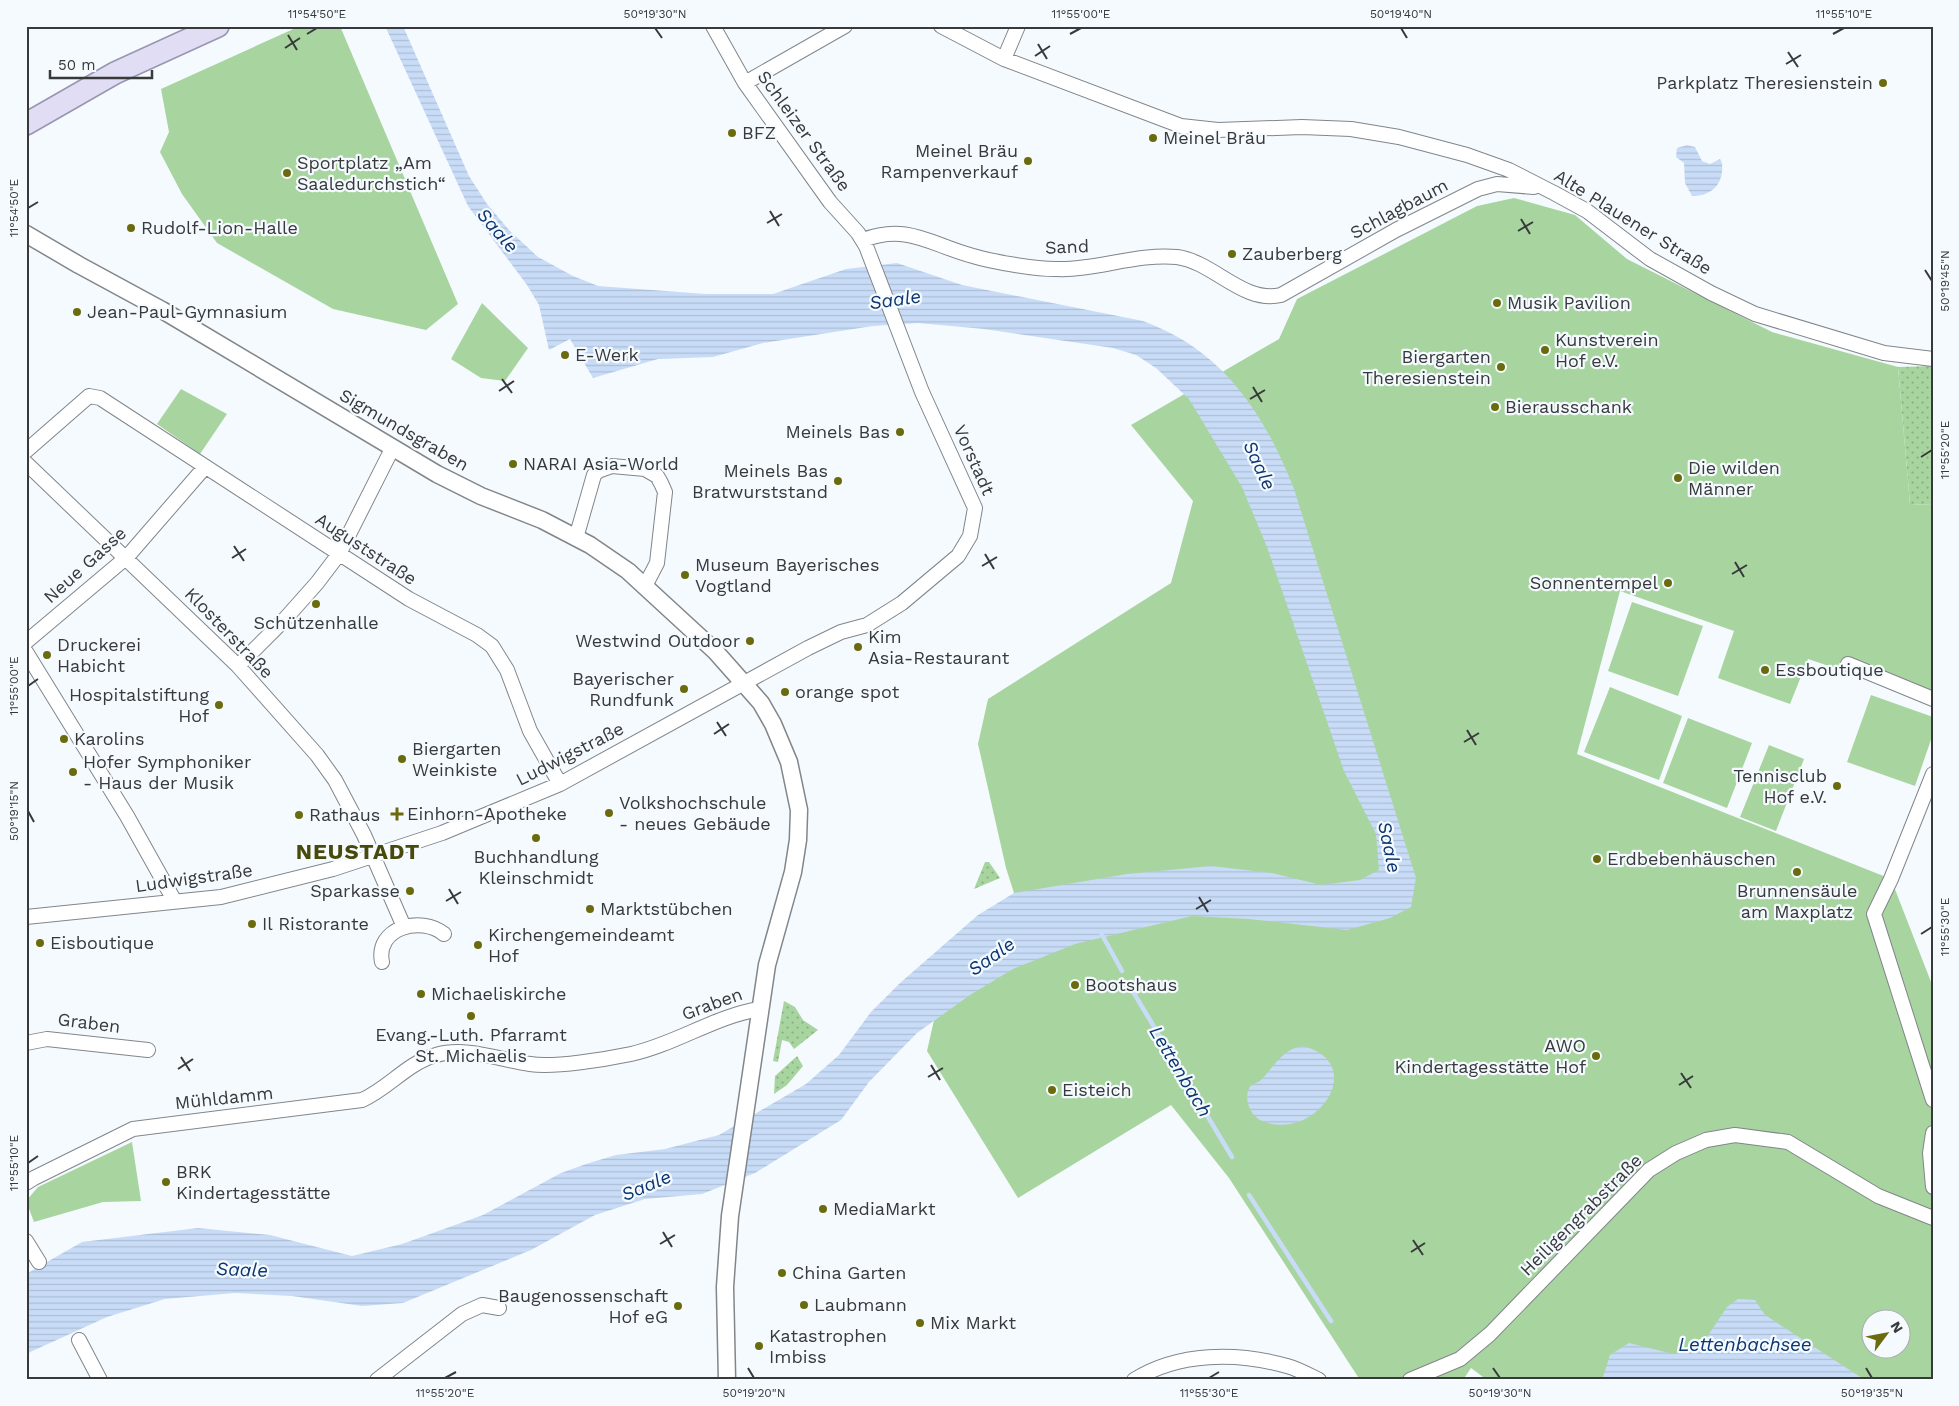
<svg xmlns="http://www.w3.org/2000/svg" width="1959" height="1406" viewBox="0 0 1959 1406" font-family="'Work Sans',sans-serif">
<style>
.grass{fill:url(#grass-dots)}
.park{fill:#a8d59f;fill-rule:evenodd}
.water{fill:url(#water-rules)}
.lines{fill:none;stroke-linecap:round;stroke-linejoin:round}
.stream{stroke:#c9dcf7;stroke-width:4.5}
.minor-casing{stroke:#81868a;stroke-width:16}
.tertiary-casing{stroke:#81868a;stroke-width:19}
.primary-casing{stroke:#9895b0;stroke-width:24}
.minor{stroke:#fff;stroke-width:14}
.tertiary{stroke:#fff;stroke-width:16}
.primary{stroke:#e1ddf5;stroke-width:21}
.ticks{fill:none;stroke:#37393b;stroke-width:2}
.poi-dot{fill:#696b0d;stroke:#f5faff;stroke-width:2}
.labels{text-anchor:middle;stroke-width:4.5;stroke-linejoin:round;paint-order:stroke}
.poi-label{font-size:18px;fill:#37393b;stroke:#f5faff;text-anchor:start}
.street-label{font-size:18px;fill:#37393b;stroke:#f5faff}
.water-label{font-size:19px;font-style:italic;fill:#0c3670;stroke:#f5faff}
.district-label{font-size:22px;font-weight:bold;letter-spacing:1px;fill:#484a0b;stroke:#f5faff}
.neatline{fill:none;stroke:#37393b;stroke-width:2}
.ticks-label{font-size:12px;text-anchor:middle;fill:#37393b}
</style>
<defs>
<pattern id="grass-dots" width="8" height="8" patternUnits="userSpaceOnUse" patternTransform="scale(1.25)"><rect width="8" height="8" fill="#a8d59f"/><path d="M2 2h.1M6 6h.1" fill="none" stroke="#8aae83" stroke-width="1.8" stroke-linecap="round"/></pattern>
<pattern id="water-rules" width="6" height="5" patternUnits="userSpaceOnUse" patternTransform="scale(1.25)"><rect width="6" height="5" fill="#c9dcf7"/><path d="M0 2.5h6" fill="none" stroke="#adbed5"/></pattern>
</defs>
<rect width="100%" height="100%" fill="#f5faff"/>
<!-- grass -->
<path class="grass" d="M1933 366V505L1910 504 1898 367Z
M985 862H989L1000 878 974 889Z
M784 1001 795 1007 803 1020 818 1030 794 1049 789 1042 782 1040 778 1062 773 1061Z
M797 1056 803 1066 787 1085 774 1094 775 1076Z"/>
<!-- park -->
<path class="park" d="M300 26H340L458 304 426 330 333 309 217 243 182 194 160 152 169 132 161 89Z
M1514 198 1575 215 1627 259 1772 332 1898 367 1910 504 1933 505V701L1808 659 1790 704 1718 678 1734 631 1620 591 1577 754 1891 879 1933 987V1380H1487L1471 1368 1463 1380H1360L1229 1178 1171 1105 1018 1198 927 1051 934 1020 1014 893 1006 868 978 744 988 699 1171 583 1193 501 1131 425 1279 339 1297 299 1477 206ZM1872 1318H1902V1348H1872Z
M482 303 528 348 505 381 481 378 451 359Z
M181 389 227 414 200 454 157 424Z
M1632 602 1703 626 1678 696 1608 671Z
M1610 687 1682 716 1659 780 1584 752Z
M1871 695 1933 717V734L1915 786 1847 762Z
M1688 718 1752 743 1727 808 1663 783Z
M1769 745 1804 759 1776 831 1740 817Z
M132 1142 141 1201 103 1202 34 1222 26 1201 38 1187Z"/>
<!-- water -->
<path class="water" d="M385 26H403L469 176 487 204 509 230 538 257 573 276 598 286 706 294H773L846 269 897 263 962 285 1143 321C1223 350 1264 413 1294 489L1416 878 1411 907 1390 918 1347 930 1249 919 1192 916 1075 944 1013 969 970 995 917 1033 869 1082 841 1120 755 1173 702 1194 645 1199 595 1215 531 1250 403 1303 362 1306 292 1296 235 1293 165 1299 107 1317 26 1354V1274L82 1242 198 1228 270 1235 352 1256 402 1244 483 1215 561 1173 586 1164 616 1155 665 1149 719 1135 806 1084 839 1055 871 1012 900 983 978 915 1014 893 1127 874 1211 866 1272 873 1321 885 1360 880 1379 870 1376 834 1344 771 1267 547 1242 487 1189 399 1156 368 1136 355 1113 348 984 329 918 323 873 326 763 343 713 357 658 359 593 378 570 339 549 350 539 305 527 285 468 206Z
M1687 145 1695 147 1702 161 1710 164 1720 159 1722 163C1724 184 1712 196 1692 196L1685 183 1684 163 1676 157 1677 148Z
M1303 1046C1371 1064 1314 1145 1260 1120 1250 1115 1243 1097 1250 1087 1252 1084 1257 1083 1260 1081 1274 1067 1282 1049 1303 1046Z
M1738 1299 1755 1300 1765 1315 1865 1380H1602L1610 1355 1629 1343 1673 1354 1699 1349 1727 1307Z"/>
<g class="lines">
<!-- stream -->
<path class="stream" d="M1101 933 1122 971
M1129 985 1232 1157
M1249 1195 1331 1321"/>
<!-- minor casing -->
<g class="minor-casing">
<path id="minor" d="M941 26 1004 59 1181 126 1218 130 1302 127 1351 129 1399 137 1467 155 1509 170 1554 193 1587 211 1650 259 1711 293 1755 314 1884 353 1933 359
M1004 59 1018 26
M745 83 845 26
M863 240C908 223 931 245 973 256 993 262 1035 269 1056 269 1094 271 1137 253 1177 257 1214 262 1243 304 1281 295L1396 230 1478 189 1497 184 1534 187
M26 451 89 396 100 398 409 599 477 635 492 646 507 670 530 731 560 784
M26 463 238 666 317 755 335 780 364 835 404 927
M576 538 594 475 598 471 612 466 645 469 657 476 661 483 665 492 657 563 645 586
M26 642 127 557 205 467
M26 652 127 816 174 900
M1848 664 1933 699
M238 666 285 619 317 583 339 554 392 449
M1933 774 1891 879 1874 914 1933 1100
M26 917 221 897 333 869 442 833 560 784 808 648 841 632 867 625 902 603 958 556 970 536 975 508 922 392 866 246 858 233 830 202 745 83 713 26
M382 962C375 928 421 915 444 934
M26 1043 47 1039 148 1050
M1933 1133 1930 1153 1933 1187
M26 1183 34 1178 133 1129 362 1100C389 1088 407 1063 436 1055 466 1046 500 1060 530 1064 554 1068 607 1059 631 1054 676 1044 715 1016 760 1009
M26 1241 39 1262
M79 1340 100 1380
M377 1380 462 1314 482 1305 499 1308
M1134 1380C1179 1352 1237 1352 1287 1366 1298 1369 1309 1375 1319 1380
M1410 1380 1460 1359 1490 1334 1649 1170 1676 1153 1706 1140 1735 1135 1788 1142 1878 1196 1933 1218"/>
</g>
<!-- tertiary casing -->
<g class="tertiary-casing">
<path id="tertiary" d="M26 234 79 265 162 310 437 474 481 496 542 520 590 545 628 571 715 651 761 703 773 724 789 762 799 810 798 840 793 872 767 965 730 1216 725 1287 727 1380"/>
</g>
<!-- primary casing -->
<g class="primary-casing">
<path id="primary" d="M26 124 115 73 218 26"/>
</g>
<!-- minor -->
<use href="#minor" class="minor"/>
<!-- tertiary -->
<use href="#tertiary" class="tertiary"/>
<!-- primary -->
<use href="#primary" class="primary"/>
</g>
<!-- ticks -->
<path class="ticks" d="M655 28 662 38M1401 28 1407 38M307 34 317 28M1070 34 1081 28M1833 34 1844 28M288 35 297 50M1038 44 1047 59M285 48 300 38M1788 52 1798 67M1035 56 1050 46M1786 64 1801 55M28 208 38 202M770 211 779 226M1521 219 1530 234M767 223 782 214M1518 231 1533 222M1925 270 1932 281M502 379 512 393M1253 387 1262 402M499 391 514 381M1250 399 1265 390M1921 457 1932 450M234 546 244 561M985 554 994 569M232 558 246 549M1735 562 1744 577M982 566 997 557M1732 574 1747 565M28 686 38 679M717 722 726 736M1467 730 1476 745M714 734 729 724M1464 742 1479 733M28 811 34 822M449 889 458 904M1199 897 1208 912M446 901 461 892M1196 909 1211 900M1921 934 1932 927M181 1057 190 1071M931 1065 940 1080M178 1069 193 1059M1681 1073 1691 1088M928 1077 943 1068M1679 1085 1693 1076M28 1163 38 1156M663 1232 672 1247M1413 1240 1423 1255M660 1244 675 1235M1411 1252 1425 1243M748 1368 754 1378M1493 1368 1500 1378M1866 1368 1872 1378M445 1378 456 1372M1209 1378 1219 1372"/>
<!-- markers -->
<g class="poi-dot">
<circle cx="1883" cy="83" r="5"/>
<circle cx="732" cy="133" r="5"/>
<circle cx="1153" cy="138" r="5"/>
<circle cx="1028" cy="161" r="5"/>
<circle cx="287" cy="173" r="5"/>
<circle cx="131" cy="228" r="5"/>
<circle cx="1232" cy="254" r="5"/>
<circle cx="1497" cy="303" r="5"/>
<circle cx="77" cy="312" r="5"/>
<circle cx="1545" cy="350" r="5"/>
<circle cx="565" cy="355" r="5"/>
<circle cx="1501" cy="367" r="5"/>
<circle cx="1495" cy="407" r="5"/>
<circle cx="900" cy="432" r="5"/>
<circle cx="513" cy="464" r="5"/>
<circle cx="1678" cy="478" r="5"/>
<circle cx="838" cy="481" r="5"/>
<circle cx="685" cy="575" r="5"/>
<circle cx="1668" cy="583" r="5"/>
<circle cx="316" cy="604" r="5"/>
<circle cx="750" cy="641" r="5"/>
<circle cx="858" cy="647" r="5"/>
<circle cx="47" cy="655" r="5"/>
<circle cx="1765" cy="670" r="5"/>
<circle cx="684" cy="689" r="5"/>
<circle cx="785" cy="692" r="5"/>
<circle cx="219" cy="705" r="5"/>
<circle cx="64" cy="739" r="5"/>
<circle cx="402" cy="759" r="5"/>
<circle cx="73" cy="772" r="5"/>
<circle cx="1837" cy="786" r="5"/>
<circle cx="609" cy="813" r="5"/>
<path d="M394.5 806.5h5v5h5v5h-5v5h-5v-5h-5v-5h5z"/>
<circle cx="299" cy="815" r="5"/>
<circle cx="536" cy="838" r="5"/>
<circle cx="1597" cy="859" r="5"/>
<circle cx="1797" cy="872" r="5"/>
<circle cx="410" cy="891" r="5"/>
<circle cx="590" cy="909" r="5"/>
<circle cx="252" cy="924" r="5"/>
<circle cx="40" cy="943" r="5"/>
<circle cx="478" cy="945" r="5"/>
<circle cx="1075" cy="985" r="5"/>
<circle cx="421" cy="994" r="5"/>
<circle cx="471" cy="1016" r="5"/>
<circle cx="1596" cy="1056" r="5"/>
<circle cx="1052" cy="1090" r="5"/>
<circle cx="166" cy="1182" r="5"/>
<circle cx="823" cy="1209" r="5"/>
<circle cx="782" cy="1273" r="5"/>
<circle cx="804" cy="1305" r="5"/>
<circle cx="678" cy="1306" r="5"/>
<circle cx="920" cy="1323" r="5"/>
<circle cx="759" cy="1346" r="5"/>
</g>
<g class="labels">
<!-- poi labels -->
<g class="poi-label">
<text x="1873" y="89" text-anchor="end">Parkplatz Theresienstein</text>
<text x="742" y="139">BFZ</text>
<text x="1163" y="144">Meinel Bräu</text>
<text x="1018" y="157" text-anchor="end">Meinel Bräu<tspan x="1018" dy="21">Rampenverkauf</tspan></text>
<text x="297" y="169">Sportplatz „Am<tspan x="297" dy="21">Saaledurchstich“</tspan></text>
<text x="141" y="234">Rudolf-Lion-Halle</text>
<text x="1242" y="260">Zauberberg</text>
<text x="1507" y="309">Musik Pavilion</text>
<text x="87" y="318">Jean-Paul-Gymnasium</text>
<text x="1555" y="346">Kunstverein<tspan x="1555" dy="21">Hof e.V.</tspan></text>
<text x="575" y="361">E-Werk</text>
<text x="1491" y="363" text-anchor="end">Biergarten<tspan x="1491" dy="21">Theresienstein</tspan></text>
<text x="1505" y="413">Bierausschank</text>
<text x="890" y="438" text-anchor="end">Meinels Bas</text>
<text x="523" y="470">NARAI Asia-World</text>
<text x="1688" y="474">Die wilden<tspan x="1688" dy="21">Männer</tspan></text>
<text x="828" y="477" text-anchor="end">Meinels Bas<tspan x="828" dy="21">Bratwurststand</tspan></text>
<text x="695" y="571">Museum Bayerisches<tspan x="695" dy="21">Vogtland</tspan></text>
<text x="1658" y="589" text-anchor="end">Sonnentempel</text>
<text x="316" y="629" text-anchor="middle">Schützenhalle</text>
<text x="868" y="643">Kim<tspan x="868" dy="21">Asia-Restaurant</tspan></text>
<text x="740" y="647" text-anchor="end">Westwind Outdoor</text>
<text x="57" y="651">Druckerei<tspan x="57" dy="21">Habicht</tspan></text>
<text x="1775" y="676">Essboutique</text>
<text x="674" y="685" text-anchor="end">Bayerischer<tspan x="674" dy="21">Rundfunk</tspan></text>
<text x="795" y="698">orange spot</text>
<text x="209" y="701" text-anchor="end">Hospitalstiftung<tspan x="209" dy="21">Hof</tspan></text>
<text x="74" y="745">Karolins</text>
<text x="412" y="755">Biergarten<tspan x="412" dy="21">Weinkiste</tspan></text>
<text x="83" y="768">Hofer Symphoniker<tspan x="83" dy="21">- Haus der Musik</tspan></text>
<text x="1827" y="782" text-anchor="end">Tennisclub<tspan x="1827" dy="21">Hof e.V.</tspan></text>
<text x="619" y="809">Volkshochschule<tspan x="619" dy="21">- neues Gebäude</tspan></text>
<text x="407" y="820">Einhorn-Apotheke</text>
<text x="309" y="821">Rathaus</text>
<text x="536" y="863" text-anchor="middle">Buchhandlung<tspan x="536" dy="21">Kleinschmidt</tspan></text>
<text x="1607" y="865">Erdbebenhäuschen</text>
<text x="400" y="897" text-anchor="end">Sparkasse</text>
<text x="1797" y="897" text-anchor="middle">Brunnensäule<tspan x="1797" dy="21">am Maxplatz</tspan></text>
<text x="600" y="915">Marktstübchen</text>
<text x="262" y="930">Il Ristorante</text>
<text x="488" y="941">Kirchengemeindeamt<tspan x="488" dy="21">Hof</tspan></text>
<text x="50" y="949">Eisboutique</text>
<text x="1085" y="991">Bootshaus</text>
<text x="431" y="1000">Michaeliskirche</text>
<text x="471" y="1041" text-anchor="middle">Evang.-Luth. Pfarramt<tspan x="471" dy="21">St. Michaelis</tspan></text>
<text x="1586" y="1052" text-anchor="end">AWO<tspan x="1586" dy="21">Kindertagesstätte Hof</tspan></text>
<text x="1062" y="1096">Eisteich</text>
<text x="176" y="1178">BRK<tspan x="176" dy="21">Kindertagesstätte</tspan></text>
<text x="833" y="1215">MediaMarkt</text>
<text x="792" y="1279">China Garten</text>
<text x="668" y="1302" text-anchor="end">Baugenossenschaft<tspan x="668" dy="21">Hof eG</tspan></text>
<text x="814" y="1311">Laubmann</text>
<text x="930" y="1329">Mix Markt</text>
<text x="769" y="1342">Katastrophen<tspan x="769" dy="21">Imbiss</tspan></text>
</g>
<!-- street labels -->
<g class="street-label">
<text transform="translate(804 131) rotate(54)" y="6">Schleizer Straße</text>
<text transform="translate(1399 209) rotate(-28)" y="6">Schlagbaum</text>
<text transform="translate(1633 222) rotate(32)" y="6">Alte Plauener Straße</text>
<text transform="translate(1067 247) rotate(-2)" y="6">Sand</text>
<text transform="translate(404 430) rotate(30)" y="6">Sigmundsgraben</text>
<text transform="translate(974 460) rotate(66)" y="6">Vorstadt</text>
<text transform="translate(366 549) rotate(33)" y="6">Auguststraße</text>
<text transform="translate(85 565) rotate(-42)" y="6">Neue Gasse</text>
<text transform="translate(229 633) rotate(46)" y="6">Klosterstraße</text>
<text transform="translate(570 754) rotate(-27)" y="6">Ludwigstraße</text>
<text transform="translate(194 878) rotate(-8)" y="6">Ludwigstraße</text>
<text transform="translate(712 1004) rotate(-20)" y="6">Graben</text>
<text transform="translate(89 1023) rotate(7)" y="6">Graben</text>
<text transform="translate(224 1098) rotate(-6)" y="6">Mühldamm</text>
<text transform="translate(1581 1215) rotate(-45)" y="6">Heiligengrabstraße</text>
</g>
<!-- water labels -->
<g class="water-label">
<text transform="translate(498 230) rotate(49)" y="7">Saale</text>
<text transform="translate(895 299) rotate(-8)" y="7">Saale</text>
<text transform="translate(1260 465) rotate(65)" y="7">Saale</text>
<text transform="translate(1390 847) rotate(78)" y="7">Saale</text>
<text transform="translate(991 956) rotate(-35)" y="7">Saale</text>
<text transform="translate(1181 1071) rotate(59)" y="7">Lettenbach</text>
<text transform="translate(646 1185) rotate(-23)" y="7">Saale</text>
<text transform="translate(242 1269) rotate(2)" y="7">Saale</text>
<text x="1745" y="1351">Lettenbachsee</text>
</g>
<!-- district labels -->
<g class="district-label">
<text x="358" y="859">NEUSTADT</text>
</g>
</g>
<!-- border -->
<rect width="1959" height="1406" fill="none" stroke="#f5faff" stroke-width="55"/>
<!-- north arrow -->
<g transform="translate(1886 1334) rotate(58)"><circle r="24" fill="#f5faff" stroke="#a9adb1"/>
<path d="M0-4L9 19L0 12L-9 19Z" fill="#696b0d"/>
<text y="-8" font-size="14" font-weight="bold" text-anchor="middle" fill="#37393b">N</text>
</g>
<!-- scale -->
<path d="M50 70v8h102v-8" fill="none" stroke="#37393b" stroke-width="2.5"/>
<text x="58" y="70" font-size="15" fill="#37393b" stroke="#f5faff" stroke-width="4" paint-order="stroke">50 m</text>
<rect x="28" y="28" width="1904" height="1350" class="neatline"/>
<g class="ticks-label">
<text x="317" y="18">11°54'50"E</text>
<text x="655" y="18">50°19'30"N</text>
<text x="1081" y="18">11°55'00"E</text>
<text x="1401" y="18">50°19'40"N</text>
<text x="1844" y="18">11°55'10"E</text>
<text transform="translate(14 208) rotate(-90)" y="4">11°54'50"E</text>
<text transform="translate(1945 281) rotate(-90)" y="4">50°19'45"N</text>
<text transform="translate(1945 450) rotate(-90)" y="4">11°55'20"E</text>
<text transform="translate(14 686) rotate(-90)" y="4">11°55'00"E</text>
<text transform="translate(14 811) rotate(-90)" y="4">50°19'15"N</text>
<text transform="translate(1945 927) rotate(-90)" y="4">11°55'30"E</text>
<text transform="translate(14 1163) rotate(-90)" y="4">11°55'10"E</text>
<text x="445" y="1397">11°55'20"E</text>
<text x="754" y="1397">50°19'20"N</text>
<text x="1209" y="1397">11°55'30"E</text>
<text x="1500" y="1397">50°19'30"N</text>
<text x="1872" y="1397">50°19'35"N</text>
</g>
</svg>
